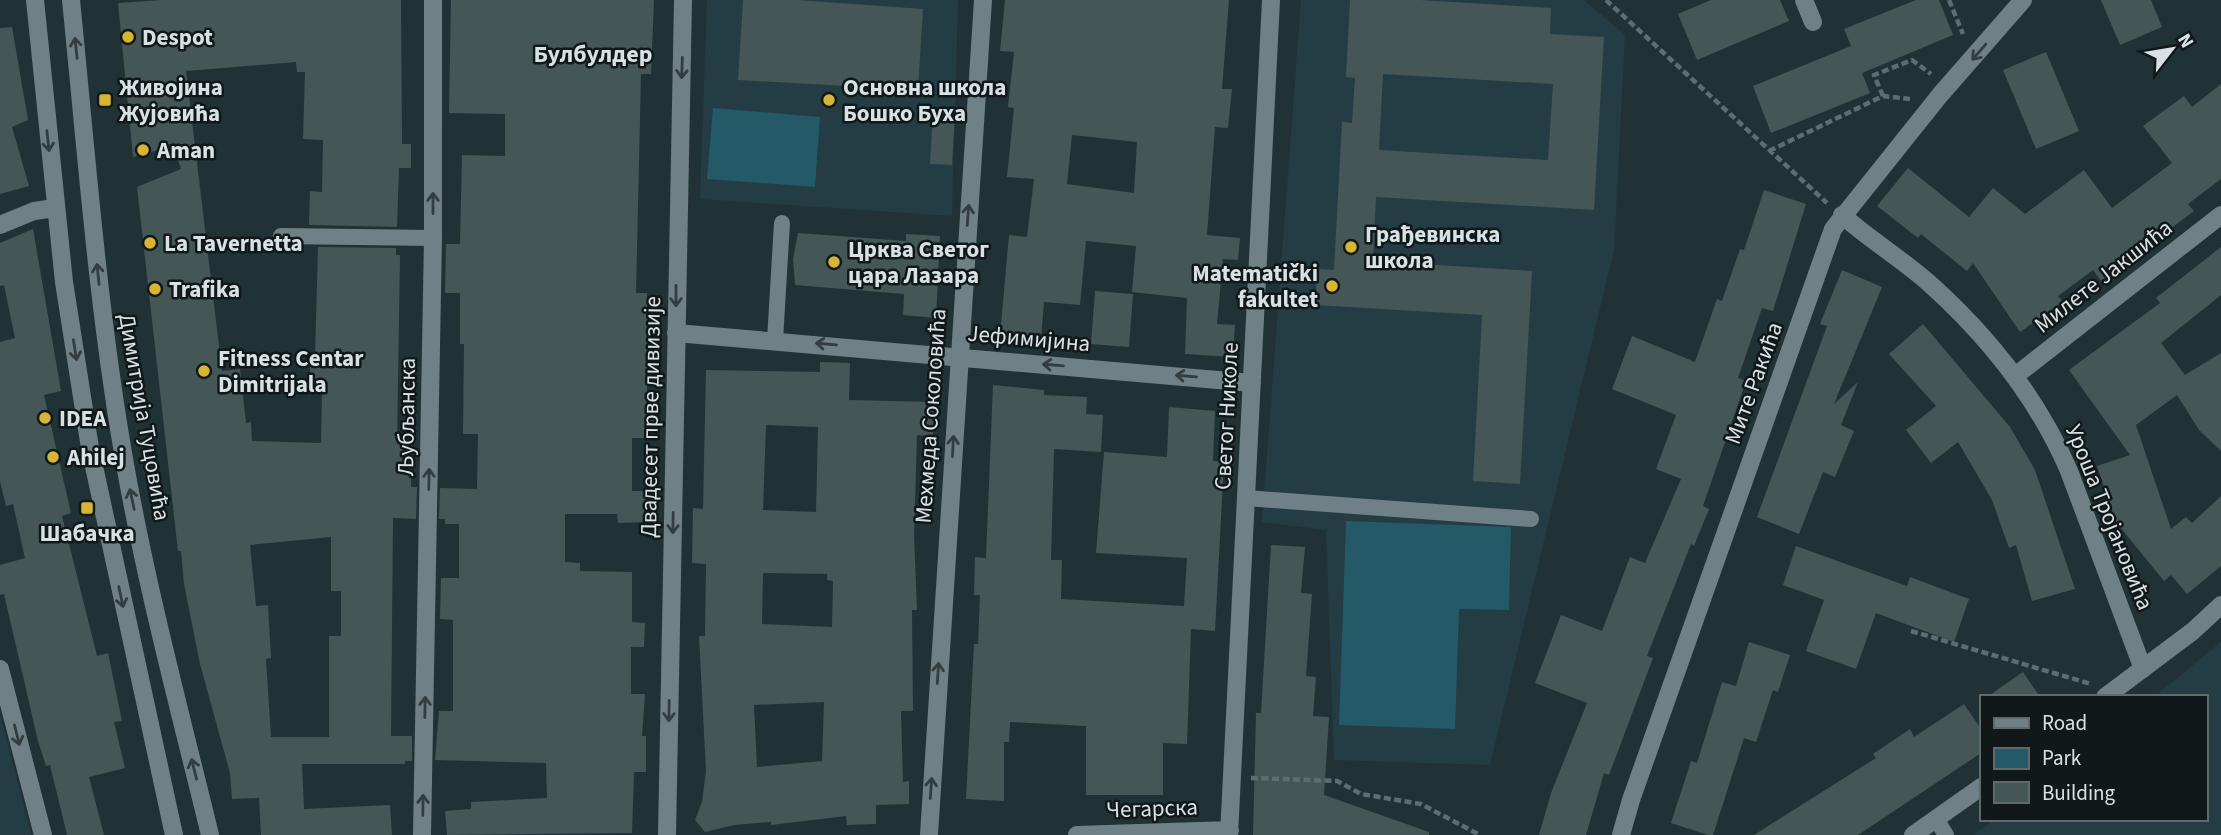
<svg xmlns="http://www.w3.org/2000/svg" width="2221" height="835" viewBox="0 0 2221 835" font-family="'Source Sans 3',sans-serif">
<style>
.built{fill:#243c43}
.green{fill:#245967}
.building{fill:#445756;fill-rule:evenodd}
.lines{fill:none;stroke-linecap:round;stroke-linejoin:round}
.path{stroke:#5e6d71;stroke-width:4.5;stroke-dasharray:7 3.5;stroke-linecap:butt}
.service{stroke:#6f8186;stroke-width:16}
.minor{stroke:#6f8186;stroke-width:18}
.secondary{stroke:#6f8186;stroke-width:18}
.oneway{stroke:#323d40}
.poi-dot{fill:#d8b434;stroke:#11181a;stroke-width:2.5}
.labels{text-anchor:middle;stroke-width:5;stroke-linejoin:round;paint-order:stroke}
.poi-label{font-size:23px;font-weight:bold;fill:#d8e2e5;stroke:#11181a;text-anchor:start}
.street-label{font-size:23px;fill:#d8e2e5;stroke:#11181a}
.neighbourhood-label{font-size:24px;font-weight:bold;fill:#d8e2e5;stroke:#11181a}
</style>
<rect width="100%" height="100%" fill="#213236"/>
<!-- built -->
<path class="built" d="M707 0H958L952 216 700 199Z
M1301 0H1584L1625 35 1614 250 1490 765 1334 760 1326 530 1262 522Z
M2221 642V835H1974L1995 819H2205V697H2154Z
M0 714 31 835H0Z"/>
<!-- green -->
<path class="green" d="M713 108 820 117 815 187 707 179Z
M1346 521 1511 527 1509 610 1459 609 1455 729 1339 725Z"/>
<!-- building -->
<path class="building" d="M162 0H401L402 144H411V168H399L397 227 309 225 310 191 322 192 323 140 303 139 305 72H297L296 62 186 71 222 371 240 369 246 423 251 422 252 441 321 443 322 392H310V357H315L318 247 396 248V255H400L397 444H412L411 487H417L416 519 393 518 391 736H412V761H405V764H302L304 809 390 805 392 835H261L259 798 232 799 230 773 200 664 184 584 181 551H178L137 187 181 169 173 146 133 157 118 3ZM331 537V591H341V636H329V737H271L266 659 271 658 268 605 256 606 250 545Z
M451 0H654L651 74H641L636 293H647V394H657V438H632V491H646V522L618 523 617 514H565V562L580 563V571L632 572V622L645 623 644 647H631V694H645L642 736H646V772H634L632 833 447 835 445 811 471 809V802L547 798 546 763 435 760 439 711H453V620L440 619 441 578H459V524H445V519H439L440 488 477 489 478 434H463L464 344H460V293H445L446 244H460L462 155 505 156V114L449 113Z
M743 0H797L923 9 918 90 738 80Z
M1005 0H1229L1222 89H1232L1228 128 1215 127 1207 235 1240 238 1238 260 1223 259 1217 324 1235 325 1233 357 1185 354 1187 298 1132 292 1136 246 1086 241 1080 305 1044 302 1041 340 1000 336 1009 235 1027 237 1034 179 1007 177 1014 108 1008 107 1014 52 1000 51ZM1072 135 1137 142 1134 193 1067 184Z
M1350 0H1420L1551 8 1550 34 1604 37 1594 210 1376 197 1373 261 1532 271 1520 484 1473 481 1482 315 1315 305 1317 269 1334 270 1342 122 1352 123 1355 78 1346 77ZM1383 74 1553 84 1548 160 1379 150Z
M1711 0H1780L1789 21 1697 60 1678 14Z
M1916 0H1939L1953 35 1862 73 1870 93 1771 133 1753 86 1851 46 1844 29Z
M2101 0H2151L2162 27 2120 45Z
M12 27 28 120 12 127 29 186 0 194V28Z
M2046 52 2079 131 2036 149 2003 70Z
M2221 84V179L2188 204 2194 211 2101 281 2093 270 2058 296 2063 302 2020 332 1973 263 1967 271 1921 234 1918 238 1877 206 1908 168 1969 217 1993 188 2025 214 2084 170 2112 208 2172 163 2143 126 2184 96 2192 107Z
M933 111 955 112 952 165 930 164Z
M1764 190 1806 204 1773 311 1762 308 1738 378 1746 381 1703 506 1709 509 1694 546 1691 544 1647 656 1653 658 1609 775 1604 773 1586 835H1539L1551 793 1587 703 1535 683 1561 615 1602 631 1630 557 1645 563 1681 479 1656 469 1676 415 1612 389 1632 336 1695 362 1717 299 1722 301 1740 249 1744 250Z
M33 229 61 391 44 395 71 513 62 516 97 656 108 653 122 721 114 722 125 768 89 777 104 835H67L50 765 46 766 38 741 4 594 0 595V565L25 558 13 504 6 506 0 481V342L15 338 4 285 0 286V243Z
M798 233 906 241V234L940 236 936 318 903 315 904 294 795 285 793 259Z
M2221 247V295L2161 343 2185 375 2221 353V451L2199 430 2177 395 2136 425 2171 529 2186 517 2192 523 2221 496V566L2187 594 2171 575 2164 581 2116 522 2097 466 2130 455 2069 370 2160 303 2156 298Z
M1842 270 1882 287 1834 404 1858 382 1841 425 1854 431 1835 477 1823 472 1799 534 1757 517 1827 326 1820 324Z
M1095 291 1133 294 1129 347 1091 344Z
M1923 324 2010 427 2035 470 2075 589 2032 601 2016 545 2009 548 1992 500 1958 442 1931 463 1906 430 1936 406 1889 354Z
M820 362 850 363 849 400 934 402 933 436 917 435 914 535 917 610H912L913 711H901L903 782 909 781V804L876 805V824L847 825 846 816 771 825V822L734 825 705 832 695 820 702 802 706 771 699 636H705L706 564 692 563 693 508 703 509 706 370 820 372ZM766 425 818 427 816 512 763 510ZM763 573 827 574V580L833 581 832 627 762 624ZM824 702 822 761 757 767 754 705Z
M993 385 1044 390V395L1087 397 1086 414 1103 415 1101 452 1054 449 1051 560H1062L1061 599 1184 606 1187 558 1096 553 1104 452 1167 457 1169 407 1215 411 1213 461 1224 462 1215 631 1191 629 1187 744 1163 743V795H1086V726L1010 722 1009 742H1004V801L966 799 974 644H978L980 595H974L975 557 986 558Z
M1271 545 1305 547 1301 593 1312 594 1306 676 1316 677 1313 716 1329 717 1324 795 1429 832V835H1253L1256 713H1261Z
M1796 546 1907 586 1910 577 1969 599 1954 642 1876 613 1856 669 1806 651 1824 600 1783 585Z
M1749 642 1790 655 1778 692 1773 690 1756 742 1744 738 1713 835H1708L1671 823 1691 761 1697 763 1722 682 1736 686Z
M2023 672 2040 697H1987Z
M1964 704 1981 729V753L1858 835H1754L1876 758 1873 754 1910 729 1914 737Z"/>
<g class="lines">
<!-- path -->
<path class="path" d="M1606 0 1827 203
M1949 0 1963 34
M1883 96 1874 75 1912 60 1931 74
M1769 151 1883 96 1910 99
M1911 631 2091 684
M1251 778 1337 781 1361 794 1421 804 1480 835"/>
<!-- service -->
<path class="service" d="M281 236 433 238
M775 340 782 223
M1246 498 1531 519
M1936 819 1946 835"/>
<!-- minor -->
<path class="minor" d="M1804 0 1813 22
M1842 215C1870 240 1902 259 1930 284 1989 337 2038 399 2069 471L2143 669
M0 225 34 211 55 208
M676 333 1252 383
M2015 376 2221 215
M0 669 43 835
M2105 697 2193 631 2221 605
M422 835 433 238V0
M667 835 683 0
M929 835 983 0
M1077 835 1230 830
M1229 835 1271 0
M1621 835 1631 800 1833 229 1940 95 2023 0
M1913 835 1981 787"/>
<!-- secondary -->
<path class="secondary" d="M35 0 64 282 90 448 174 835
M71 0C86 149 97 299 122 447 144 578 179 707 210 835"/>
</g>
<!-- one-way arrows -->
<defs><path id="oneway-shaft" d="M-6 0H5M1.5-3L5.5 0L1.5 3" fill="none" stroke-width="1.6" stroke-linecap="round" stroke-linejoin="round" transform="scale(1.75)"/></defs>
<g class="oneway">
<use href="#oneway-shaft" transform="translate(76 48) rotate(-96)"/>
<use href="#oneway-shaft" transform="translate(1979 52) rotate(131)"/>
<use href="#oneway-shaft" transform="translate(682 68) rotate(92)"/>
<use href="#oneway-shaft" transform="translate(48 141) rotate(84)"/>
<use href="#oneway-shaft" transform="translate(433 203) rotate(-90)"/>
<use href="#oneway-shaft" transform="translate(968 215) rotate(-86)"/>
<use href="#oneway-shaft" transform="translate(98 274) rotate(-96)"/>
<use href="#oneway-shaft" transform="translate(676 296) rotate(90)"/>
<use href="#oneway-shaft" transform="translate(826 344) rotate(-175)"/>
<use href="#oneway-shaft" transform="translate(75 350) rotate(81)"/>
<use href="#oneway-shaft" transform="translate(1053 365) rotate(-175)"/>
<use href="#oneway-shaft" transform="translate(1186 376) rotate(-175)"/>
<use href="#oneway-shaft" transform="translate(953 446) rotate(-87)"/>
<use href="#oneway-shaft" transform="translate(429 479) rotate(-89)"/>
<use href="#oneway-shaft" transform="translate(132 499) rotate(-102)"/>
<use href="#oneway-shaft" transform="translate(673 523) rotate(91)"/>
<use href="#oneway-shaft" transform="translate(121 597) rotate(78)"/>
<use href="#oneway-shaft" transform="translate(938 673) rotate(-86)"/>
<use href="#oneway-shaft" transform="translate(425 707) rotate(-89)"/>
<use href="#oneway-shaft" transform="translate(669 711) rotate(91)"/>
<use href="#oneway-shaft" transform="translate(17 735) rotate(76)"/>
<use href="#oneway-shaft" transform="translate(194 769) rotate(-104)"/>
<use href="#oneway-shaft" transform="translate(931 788) rotate(-86)"/>
<use href="#oneway-shaft" transform="translate(423 805) rotate(-89)"/>
</g>
<!-- markers -->
<g class="poi-dot">
<circle cx="128" cy="37" r="7"/>
<rect x="98" y="93" width="14" height="14" rx="3.5"/>
<circle cx="829" cy="100" r="7"/>
<circle cx="143" cy="150" r="7"/>
<circle cx="150" cy="243" r="7"/>
<circle cx="1351" cy="247" r="7"/>
<circle cx="834" cy="262" r="7"/>
<circle cx="1332" cy="286" r="7"/>
<circle cx="155" cy="289" r="7"/>
<circle cx="204" cy="371" r="7"/>
<circle cx="45" cy="418" r="7"/>
<circle cx="53" cy="457" r="7"/>
<rect x="80" y="501" width="14" height="14" rx="3.5"/>
</g>
<g class="labels">
<!-- poi labels -->
<g class="poi-label">
<text x="142" y="45">Despot</text>
<text x="119" y="95">Живојина<tspan x="119" dy="26">Жујовића</tspan></text>
<text x="843" y="95">Основна школа<tspan x="843" dy="26">Бошко Буха</tspan></text>
<text x="157" y="158">Aman</text>
<text x="1365" y="242">Грађевинска<tspan x="1365" dy="26">школа</tspan></text>
<text x="164" y="251">La Tavernetta</text>
<text x="848" y="257">Црква Светог<tspan x="848" dy="26">цара Лазара</tspan></text>
<text x="1318" y="281" text-anchor="end">Matematički<tspan x="1318" dy="26">fakultet</tspan></text>
<text x="169" y="297">Trafika</text>
<text x="218" y="366">Fitness Centar<tspan x="218" dy="26">Dimitrijala</tspan></text>
<text x="59" y="426">IDEA</text>
<text x="67" y="465">Ahilej</text>
<text x="87" y="541" text-anchor="middle">Шабачка</text>
</g>
<!-- street labels -->
<g class="street-label">
<text transform="translate(2103 276) rotate(-38)" y="8">Милете Јакшића</text>
<text transform="translate(1029 338) rotate(5)" y="8">Јефимијина</text>
<text transform="translate(1753 383) rotate(-70)" y="8">Мите Ракића</text>
<text transform="translate(930 416) rotate(-86)" y="8">Мехмеда Соколовића</text>
<text transform="translate(1226 416) rotate(-87)" y="8">Светог Николе</text>
<text transform="translate(145 417) rotate(80)" y="8">Димитрија Туцовића</text>
<text transform="translate(406 417) rotate(-89)" y="8">Љубљанска</text>
<text transform="translate(650 417) rotate(-89)" y="8">Двадесет прве дивизије</text>
<text transform="translate(2110 517) rotate(68)" y="8">Уроша Тројановића</text>
<text transform="translate(1152 808) rotate(-2)" y="8">Чегарска</text>
</g>
<!-- neighbourhood labels -->
<g class="neighbourhood-label">
<text x="593" y="62">Булбулдер</text>
</g>
</g>
<!-- legend -->
<rect x="1980" y="695" width="228" height="126" fill="#11181a" stroke="#61696b" stroke-width="2"/>
<rect x="1994" y="718" width="35" height="10" fill="#6f8186" stroke="#61696b" stroke-width="2"/>
<text x="2042" y="730" font-size="21" fill="#d8e2e5">Road</text>
<rect x="1994" y="748" width="35" height="21" fill="#245967" stroke="#61696b" stroke-width="2"/>
<text x="2042" y="765" font-size="21" fill="#d8e2e5">Park</text>
<rect x="1994" y="782" width="35" height="21" fill="#445756" stroke="#61696b" stroke-width="2"/>
<text x="2042" y="800" font-size="21" fill="#d8e2e5">Building</text>
<!-- north arrow -->
<g transform="translate(2172 49) rotate(59)" stroke="#11181a" stroke-width="5" paint-order="stroke">
<path d="M0-5L12 26L0 18L-12 26Z" fill="#d8e2e5"/>
<text y="-10" font-size="19" font-weight="bold" text-anchor="middle" fill="#d8e2e5">N</text>
</g>
</svg>
